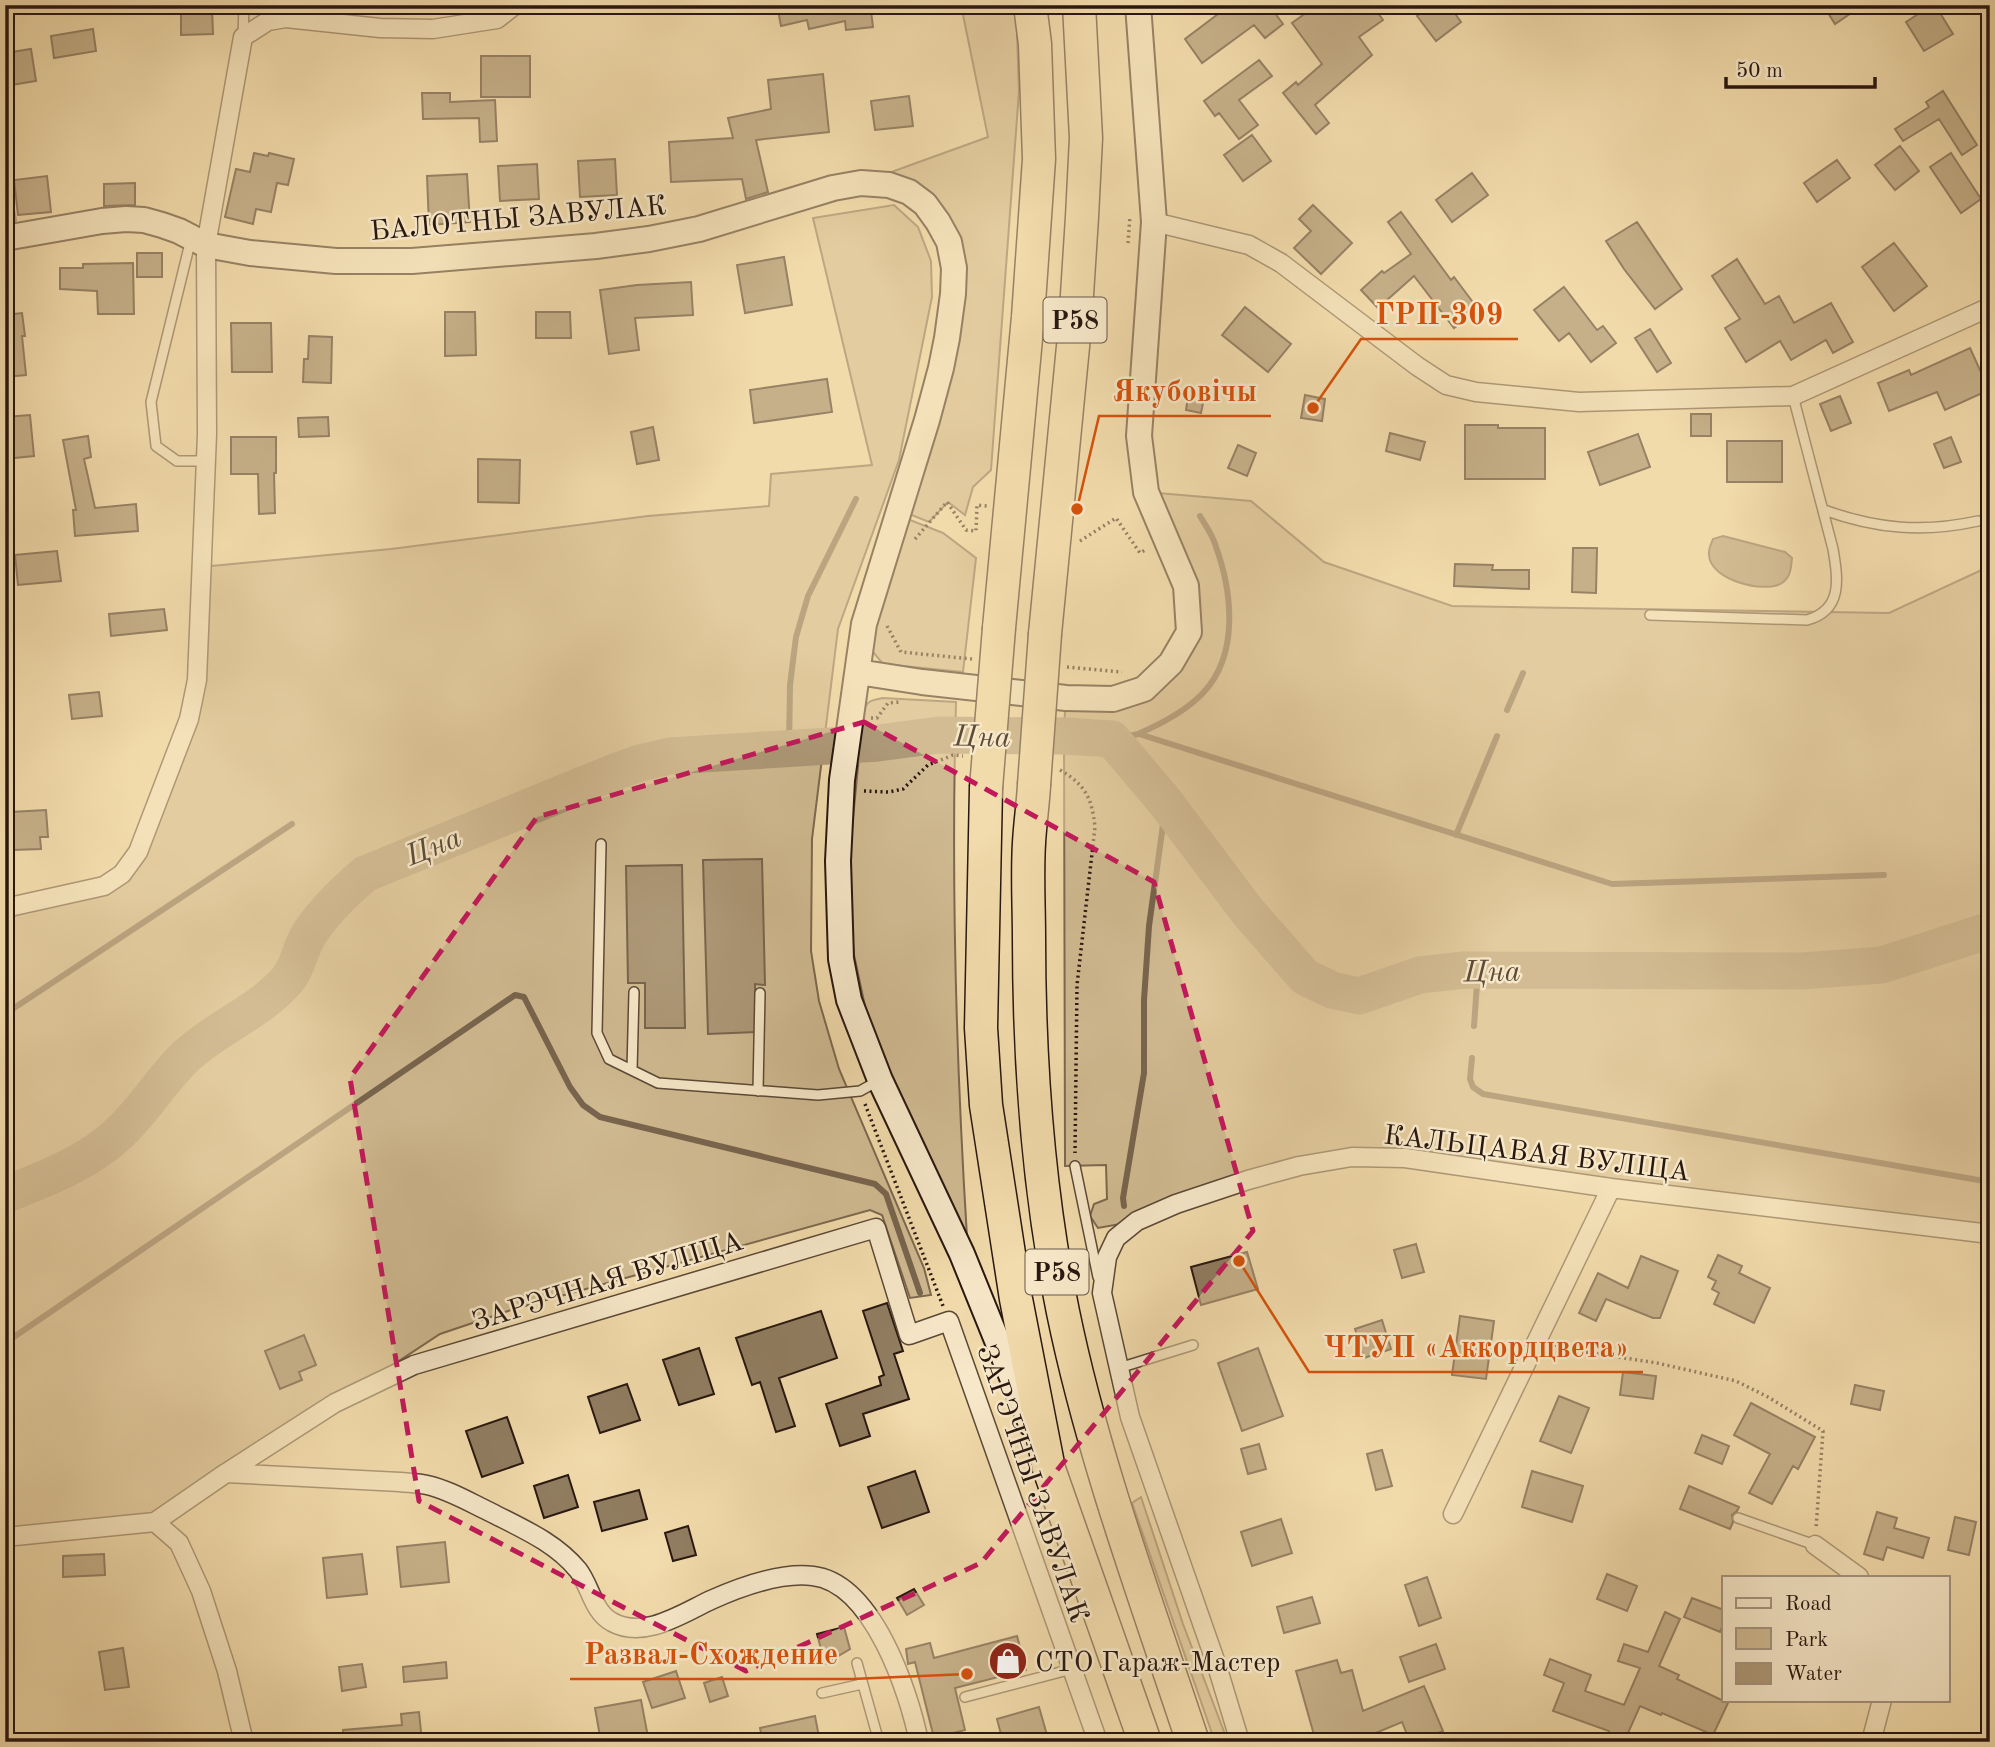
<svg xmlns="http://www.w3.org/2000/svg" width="1995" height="1747" viewBox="0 0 1995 1747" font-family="'Old Standard TT',serif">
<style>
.green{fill:#d0ba91;stroke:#7c6850;stroke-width:2}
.water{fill:#ad9877;stroke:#78644e;stroke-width:2}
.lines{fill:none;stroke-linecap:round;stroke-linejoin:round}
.stream{stroke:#78644e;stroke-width:6}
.river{stroke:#ad9877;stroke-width:37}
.building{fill:#917d61;stroke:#281710;stroke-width:2}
.lane-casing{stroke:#5a4837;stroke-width:12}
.street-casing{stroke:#5a4837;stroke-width:21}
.secondary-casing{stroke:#281710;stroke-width:28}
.highway-casing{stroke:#281710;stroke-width:35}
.path{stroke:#281710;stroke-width:3.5;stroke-dasharray:2 3.5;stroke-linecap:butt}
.lane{stroke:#f7e8c9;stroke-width:9}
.street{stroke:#f7e8c9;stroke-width:18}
.secondary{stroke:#f7e8c9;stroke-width:24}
.highway{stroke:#f2dbac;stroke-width:32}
.highway-bridge-casing{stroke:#281710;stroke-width:35;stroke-linecap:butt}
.highway-bridge{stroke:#f2dbac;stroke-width:32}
.marked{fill:none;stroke:#c2185b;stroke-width:5;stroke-dasharray:14 9;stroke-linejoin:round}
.labels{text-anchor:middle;stroke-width:5;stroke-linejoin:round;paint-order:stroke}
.shield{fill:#f7e8c9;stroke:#665648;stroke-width:2}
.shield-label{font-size:26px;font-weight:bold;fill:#281710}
.street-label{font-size:28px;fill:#281710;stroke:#f7e8c9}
.poi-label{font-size:28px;fill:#281710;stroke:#f7e8c9;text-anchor:start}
.water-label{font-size:30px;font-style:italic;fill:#5d4b39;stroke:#f7e8c9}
.leader{fill:none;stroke:#d5520c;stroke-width:2.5}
.callout-dot{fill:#d5520c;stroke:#f7e8c9;stroke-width:2.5}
.callout-label{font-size:30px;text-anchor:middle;font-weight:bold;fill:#d5520c;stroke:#f7e8c9;stroke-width:5;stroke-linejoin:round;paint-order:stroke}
</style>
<rect width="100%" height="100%" fill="#f2dbac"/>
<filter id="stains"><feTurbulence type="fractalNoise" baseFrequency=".00286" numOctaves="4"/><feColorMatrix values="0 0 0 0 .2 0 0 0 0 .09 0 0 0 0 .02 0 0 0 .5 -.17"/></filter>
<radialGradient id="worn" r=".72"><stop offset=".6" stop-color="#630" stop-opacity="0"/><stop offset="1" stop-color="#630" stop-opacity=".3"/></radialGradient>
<!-- green -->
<path class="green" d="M961 5H1016L1019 91 991 470 973 487 965 515 948 502 929 522 899 510 953 294 926 204 861 183 988 137Z
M5 166 16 220 11 231 5 232Z
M894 205 918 227 931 261 932 297 899 460 838 629 812 839 811 951 819 1001 839 1069 924 1268 931 1295 910 1298 882 1215 870 1210 514 1309 440 1334 155 1522 5 1537V908L122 874 189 719 201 567 391 549 648 516 769 506 771 474 872 465 813 218Z
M1146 492 1251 501 1324 562 1452 606 1889 613 1990 566V1234L1352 1157 1137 1221 1098 1228 1090 1216 1094 1204 1107 1199 1106 1165 1065 1166 1064 726 1066 698 1144 689 1189 632Z
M905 518 943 533 976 558 963 672 883 664 873 652 870 632Z
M883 698 956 702C951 880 956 1059 967 1237L959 1235 868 1020 854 955 849 902 851 839 863 715C865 701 871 700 883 698Z
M1141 1497 1183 1624 1228 1742H1215L1132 1503Z"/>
<!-- water -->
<path class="water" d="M1723 536 1785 552 1792 558C1791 567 1791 577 1782 583 1764 594 1710 580 1709 555 1708 550 1711 544 1713 539Z
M762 859 765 985 755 984 756 1032 708 1034 703 860Z
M682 865 685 1028H645V983H628L626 866Z"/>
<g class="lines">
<!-- stream -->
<path class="stream" d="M1507 710 1523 673
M1140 733C1163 723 1186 711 1203 693 1240 654 1232 590 1215 544 1212 534 1205 525 1200 516
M1112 739 1139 734 1612 884 1884 875
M789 747 790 685 796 637 808 596 856 499
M1456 835 1497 736
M5 1014 292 824
M1474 1026 1478 970
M1472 1058 1470 1079 1473 1087 1483 1094 1990 1182
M1124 1206 1123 1198 1144 1073V1000L1149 926 1166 803
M5 1343 515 995 524 997 570 1087 583 1105 600 1117 875 1184 886 1194 920 1293"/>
<!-- river -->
<path class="river" d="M5 1195C44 1179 86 1164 117 1135 142 1113 159 1083 183 1059 215 1028 259 1013 288 979 298 967 300 949 308 936 322 913 345 891 365 874L612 773 640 763 670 756 878 743 939 735 1065 736 1112 739 1166 803 1248 912 1305 977 1332 990 1359 996 1420 975 1464 970 1802 971 1882 965 1990 930"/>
</g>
<!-- building -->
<path class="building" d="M777 5H846L847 14 871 11 873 27 846 30 845 21 809 29 807 20 781 26Z
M1230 5H1269L1283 24 1265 38 1254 25 1202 63 1185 39Z
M1317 5H1372L1383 20 1359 37 1372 55 1315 105 1329 123 1316 134 1283 93 1296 82 1298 85 1322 64 1292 23Z
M1431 5H1449L1461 22 1436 41 1417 16Z
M1823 5H1863L1835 24Z
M1932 5H1935L1953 34 1924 51 1906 22Z
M212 9 213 34 181 35V10Z
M93 29 96 51 54 58 51 36Z
M31 49 36 81 5 86V53Z
M481 56H530V97H481Z
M1259 60 1272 76 1239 100 1258 125 1239 139 1219 113 1215 116 1204 101Z
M823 74 829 132 756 140 768 192 746 199 742 179 671 182 669 142 733 138 728 118 771 109 768 80Z
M1943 91 1977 145 1962 155 1939 119 1903 141 1895 129 1929 107 1926 102Z
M422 93H450V102L495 100 497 141 480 142 479 118 423 119Z
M909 96 913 126 875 130 871 101Z
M1252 135 1271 161 1243 181 1224 155Z
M1900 146 1919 171 1895 190 1875 165Z
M254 153 268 156 269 153 294 159 288 185 277 183 271 212 256 209 253 224 225 217 236 169 250 172Z
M1951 153 1981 199 1961 213 1930 167Z
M615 159 617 195 580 197 578 161Z
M1837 160 1850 178 1817 202 1804 183Z
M537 164 539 199 500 201 498 166Z
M1472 173 1488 195 1452 222 1436 200Z
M467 174 470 222 429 225 427 176Z
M47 176 51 212 18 215 14 180Z
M135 183V205L104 206V184Z
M1313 205 1352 243 1321 274 1294 248 1311 231 1299 219Z
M1401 212 1451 280 1454 277 1478 309 1454 328 1414 276 1378 308 1361 290 1382 271 1384 273 1411 254 1388 222Z
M1637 222 1682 289 1655 309 1624 269 1606 241Z
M1894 243 1927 286 1894 311 1862 267Z
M137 253H162V277H137Z
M784 257 792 305 745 313 737 265Z
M1737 259 1765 304 1779 296 1794 323 1831 303 1853 342 1833 353 1826 340 1791 360 1780 341 1746 362 1725 328 1740 319 1712 276Z
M133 263 134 314H98L97 291 60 289V268H83V264Z
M691 282 693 315 635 318 639 350 609 354 600 290 637 285Z
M1564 287 1597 330 1603 326 1616 343 1591 362 1569 333 1559 341 1534 310Z
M1245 307 1291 344 1268 372 1222 335Z
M445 312H475L476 355 445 356Z
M536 312H570L571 338H536Z
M22 313 25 336H22L26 375 5 377V315Z
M231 323H271L272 372H232Z
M1650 329 1671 363 1657 372 1635 338Z
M309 336 332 337 331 383 303 382 304 359H308Z
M1970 348 1989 390 1945 410 1937 392 1889 411 1878 383 1909 370 1911 375Z
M827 379 832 412 754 423 750 390Z
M1189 391 1205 393 1201 413 1186 410Z
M1305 395 1325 399 1322 421 1301 418Z
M1840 396 1851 423 1831 431 1820 404Z
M1691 414H1711V436H1691Z
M30 415 34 456 5 459V417Z
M328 417 329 436 299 437 298 418Z
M1465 425H1498V428H1545V479H1465Z
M653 427 659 460 637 464 631 432Z
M1390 433 1425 442 1420 460 1386 451Z
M1638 434 1650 467 1600 485 1588 452Z
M88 436 91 457 84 459 95 508 136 504 138 531 75 536 73 510H76L63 440Z
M231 437H276V473H274L275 513 259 514 258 474H231Z
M1951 437 1961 462 1944 468 1934 444Z
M1727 441H1782V482H1727Z
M1238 445 1256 453 1247 476 1228 468Z
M478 459 520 460 519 503 478 502Z
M1573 548H1597L1596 593 1572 592Z
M57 551 61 581 18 585 15 555Z
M1455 564 1493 565 1492 570H1529V589L1454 586Z
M164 609 167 630 111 636 109 614Z
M99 692 102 716 72 719 69 695Z
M46 810 48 837H40L41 849 12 850 10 812Z
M1416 1244 1424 1272 1402 1278 1394 1250Z
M1247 1252 1258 1289 1201 1305 1191 1267Z
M1718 1255 1742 1266 1739 1273 1770 1288 1754 1323 1714 1304 1719 1293 1712 1289 1716 1281 1708 1277Z
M1641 1256 1678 1271 1660 1318H1653L1606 1299 1596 1321 1579 1313 1598 1273 1628 1288Z
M887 1303 903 1351 894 1354 909 1399 863 1414 870 1436 840 1446 826 1404 881 1385 879 1377 884 1375 863 1311Z
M821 1311 837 1358 779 1378 795 1426 776 1432 760 1382 752 1385 736 1338Z
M1460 1316 1494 1321 1486 1379 1452 1375Z
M1382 1320 1391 1349 1364 1358 1355 1329Z
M304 1335 316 1365 299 1372 302 1380 280 1389 265 1351Z
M699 1348 714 1394 679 1405 663 1360Z
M1258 1348 1283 1416 1242 1431 1218 1363Z
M1623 1372 1656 1376 1653 1399 1620 1395Z
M627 1384 640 1420 600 1433 588 1397Z
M1855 1385 1884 1391 1880 1410 1851 1404Z
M1559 1396 1589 1408 1571 1453 1540 1441Z
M1751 1403 1815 1437 1798 1469 1793 1466 1772 1504 1749 1493 1770 1454 1734 1435Z
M507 1417 523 1463 482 1477 466 1431Z
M1702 1435 1729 1446 1722 1464 1695 1453Z
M1259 1444 1266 1469 1248 1474 1241 1449Z
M1382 1450 1392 1486 1376 1490 1367 1454Z
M915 1471 929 1512 882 1528 868 1487Z
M1532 1471 1583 1486 1572 1522 1522 1507Z
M568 1475 578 1507 544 1518 534 1486Z
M1689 1486 1739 1507 1737 1511 1732 1515 1733 1522 1730 1529 1680 1509Z
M639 1490 647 1519 602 1531 594 1502Z
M1877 1512 1897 1518 1894 1528 1929 1538 1923 1558 1887 1547 1883 1560 1864 1554Z
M1955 1517 1976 1522 1969 1555 1948 1550Z
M1281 1519 1292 1553 1252 1566 1241 1532Z
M688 1526 696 1555 673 1561 665 1533Z
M445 1542 449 1582 401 1587 397 1547Z
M104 1554 105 1575 63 1577V1556Z
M362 1554 367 1594 327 1598 323 1558Z
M1607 1574 1637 1586 1627 1611 1597 1599Z
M1427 1577 1441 1618 1419 1626 1405 1585Z
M914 1589 924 1605 907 1615 897 1598Z
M1312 1597 1320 1623 1284 1633 1277 1607Z
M1692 1598 1724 1610V1623L1720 1632 1684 1617Z
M1665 1612 1680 1619 1659 1666 1679 1675 1677 1679 1728 1703 1713 1735 1662 1713 1661 1715 1640 1706 1624 1742H1604L1609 1731 1553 1711 1564 1683 1544 1675 1550 1659 1591 1675 1585 1691 1624 1705 1640 1668 1618 1661 1624 1644 1648 1652Z
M844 1627 850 1649 825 1664 817 1634Z
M1017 1636 1026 1670 955 1688 965 1730 934 1738 915 1662 908 1664 906 1649 930 1643 934 1658Z
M1436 1644 1445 1669 1409 1682 1400 1657Z
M123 1648 129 1687 105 1690 99 1652Z
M1337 1660 1341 1673 1352 1670 1363 1711 1424 1686 1443 1731 1416 1742H1410L1402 1722 1354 1742H1316L1296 1671Z
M446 1662 447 1678 404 1682 403 1667Z
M362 1664 366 1687 342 1691 339 1667Z
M676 1671 685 1698 652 1708 643 1682Z
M722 1677 728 1696 710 1702 704 1683Z
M641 1700 648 1737 622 1742H601L595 1708Z
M1039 1707 1049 1742H1003L997 1719Z
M419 1712 422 1742H344L343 1730 402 1725 401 1714Z
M815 1716 820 1742H763L760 1728Z"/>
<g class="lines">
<!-- lane casing -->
<g class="lane-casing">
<path id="lane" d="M243 37 244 5
M191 239 151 402 156 446 177 461H206
M1824 510C1877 529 1923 533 1978 521
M1650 615 1807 620C1843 610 1838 579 1833 549L1793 396
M601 844 597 1033 609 1059 658 1083 818 1095 860 1091 878 1081
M632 1070 634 992
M758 1091 760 993
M1075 1166 1098 1277
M1119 1368 1193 1345
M1738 1518 1815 1545
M857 1663 879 1742
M822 1693 862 1684
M965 1697 1072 1669"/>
</g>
<!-- street casing -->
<g class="street-casing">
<path id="street" d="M1154 222 1249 245 1281 263 1417 366 1446 385 1476 392 1579 402 1793 396 1990 307
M5 908 104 886 122 874 138 852 189 719 197 680 207 434 206 245 243 37 268 21 286 18 380 28 433 29 497 19 515 5
M226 1473 400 1482C409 1483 418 1483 427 1485 449 1490 469 1502 490 1512 521 1528 555 1542 578 1570 590 1585 593 1612 612 1622 644 1640 683 1613 711 1600 740 1587 781 1572 813 1576 873 1583 909 1692 919 1742
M1453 1514 1611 1188
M155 1522 179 1543 201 1591 227 1671 244 1742
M5 1537 155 1522 226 1473 335 1403 414 1365 876 1228 909 1335 949 1321 1098 1742
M1815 1545 1859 1577
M1240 1742 1217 1666 1130 1417 1102 1293 1107 1257 1116 1238 1137 1221 1176 1204 1248 1180 1299 1166 1352 1157 1405 1158 1611 1188 1990 1234
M1871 1742 1882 1700"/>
</g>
<!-- secondary casing -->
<g class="secondary-casing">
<path id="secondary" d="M5 238 102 221 126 219 144 220 162 225 179 231 206 245 250 253 336 261H412L596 246 649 239 699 229 833 188 861 183 889 185 909 192 925 204 938 222 949 242 954 268 953 294 947 338 941 368 927 420 864 624 842 780 838 861 841 959 849 1000 880 1080 962 1254 1031 1424
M858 672 922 682 1066 698 1113 699 1144 689 1171 663 1189 632 1186 586 1146 492 1139 436 1154 222 1138 5"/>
</g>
<!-- highway casing -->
<g class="highway-casing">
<path id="highway" d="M999 628 1028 317 1039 159 1035 44 1030 5
M1045 634 1075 326 1082 217 1086 138 1079 5
M1034 785C1033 804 1030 824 1029 843 1027 875 1029 907 1029 938 1029 1064 1038 1189 1063 1312 1093 1458 1146 1600 1193 1742
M986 788 981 1028 986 1105 1016 1299 1049 1469 1145 1742"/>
</g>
<!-- path -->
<path class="path" d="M1128 243 1130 216
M915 539 947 502 966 530 976 531 977 505 987 506
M1080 541 1116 518 1140 553 1147 549
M887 626 901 652 972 659
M1067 667 1122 672
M871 718H877L888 703 901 702
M1060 770C1086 785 1092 799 1095 827L1077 985 1075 1153
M864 791 889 792 903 789 928 765 953 755 963 756
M865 1104 943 1306
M1554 1345 1566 1349 1657 1363 1736 1381 1768 1397 1823 1431 1816 1529"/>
<!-- lane -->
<use href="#lane" class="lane"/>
<!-- street -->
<use href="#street" class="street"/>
<!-- secondary -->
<use href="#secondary" class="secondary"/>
<!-- highway -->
<use href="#highway" class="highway"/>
<!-- highway-bridge casing -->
<g class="highway-bridge-casing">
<path id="highway-bridge" d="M1034 785 1045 634
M986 788 999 628"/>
</g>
<!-- highway-bridge -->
<use href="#highway-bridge" class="highway-bridge"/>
</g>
<!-- marked area -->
<path d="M0 0H1995V1747H0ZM864 722 1154 882 1253 1231 981 1563 746 1671 419 1501 350 1078 537 817Z" fill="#f2dbac" fill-opacity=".55" fill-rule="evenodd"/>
<path class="marked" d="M864 722 1154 882 1253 1231 981 1563 746 1671 419 1501 350 1078 537 817Z"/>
<!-- icons -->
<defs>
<g id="shop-disc" transform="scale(2.0125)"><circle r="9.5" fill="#8f2418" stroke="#f7e8c9"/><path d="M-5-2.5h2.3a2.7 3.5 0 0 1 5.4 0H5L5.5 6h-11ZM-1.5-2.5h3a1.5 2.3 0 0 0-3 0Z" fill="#fff"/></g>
</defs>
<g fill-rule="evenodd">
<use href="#shop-disc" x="1008" y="1661"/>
</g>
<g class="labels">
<!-- shield labels -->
<g class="shield">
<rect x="1043.5" y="297.5" width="63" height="45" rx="5"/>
<rect x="1025.5" y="1249.5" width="63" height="45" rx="5"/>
</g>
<g class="shield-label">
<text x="1075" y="329">Р58</text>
<text x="1057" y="1281">Р58</text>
</g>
<!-- street labels -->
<g class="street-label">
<text transform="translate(518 217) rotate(-5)" y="10">БАЛОТНЫ ЗАВУЛАК</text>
<text transform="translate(1537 1152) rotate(7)" y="10">КАЛЬЦАВАЯ ВУЛІЦА</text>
<text transform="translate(607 1280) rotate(-17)" y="10">ЗАРЭЧНАЯ ВУЛІЦА</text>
<text transform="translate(1034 1483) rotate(71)" y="10">ЗАРЭЧНЫ ЗАВУЛАК</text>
</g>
<!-- poi labels -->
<g class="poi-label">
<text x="1035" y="1671">СТО Гараж-Мастер</text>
</g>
<!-- water labels -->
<g class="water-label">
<text transform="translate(982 736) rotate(1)" y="10">Цна</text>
<text transform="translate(433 846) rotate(-22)" y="10">Цна</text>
<text transform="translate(1492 971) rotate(-1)" y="10">Цна</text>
</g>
</g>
<!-- callouts -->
<path class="leader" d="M1313 408L1361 339H1518M1077 509L1099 416H1271M1239 1261L1309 1372H1643M967 1674L852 1679H570"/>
<g class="callout-dot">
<circle cx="1313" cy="408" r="7"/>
<circle cx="1077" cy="509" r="7"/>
<circle cx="1239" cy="1261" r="7"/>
<circle cx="967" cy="1674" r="7"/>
</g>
<g class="callout-label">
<text x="1439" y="324">ГРП-309</text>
<text x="1185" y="401">Якубовічы</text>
<text x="1476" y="1357">ЧТУП «Аккордцвета»</text>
<text x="711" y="1664">Развал-Схождение</text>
</g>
<!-- margin -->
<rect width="1995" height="1747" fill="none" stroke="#f2dbac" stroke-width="28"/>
<rect x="7" y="7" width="1981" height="1733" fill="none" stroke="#281710" stroke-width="3.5"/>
<rect x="14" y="14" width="1967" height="1719" fill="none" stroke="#281710" stroke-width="2"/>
<!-- legend -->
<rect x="1722" y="1576" width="228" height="126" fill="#f7e8c9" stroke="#a4947f" stroke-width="2"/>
<rect x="1736" y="1598" width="35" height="10" fill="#f7e8c9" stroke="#a4947f" stroke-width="2"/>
<text x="1785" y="1610" font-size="21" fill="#281710">Road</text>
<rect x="1736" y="1628" width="35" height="21" fill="#d0ba91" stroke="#a4947f" stroke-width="2"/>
<text x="1785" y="1646" font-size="21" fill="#281710">Park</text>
<rect x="1736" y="1663" width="35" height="21" fill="#ad9877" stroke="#a4947f" stroke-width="2"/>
<text x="1785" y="1680" font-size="21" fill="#281710">Water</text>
<!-- scale -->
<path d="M1726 77v10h149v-10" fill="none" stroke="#281710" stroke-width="3.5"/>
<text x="1736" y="77" font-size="21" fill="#281710" stroke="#f7e8c9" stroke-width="5" paint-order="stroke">50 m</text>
<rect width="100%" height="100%" filter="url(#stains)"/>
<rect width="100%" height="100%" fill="url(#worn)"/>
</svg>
